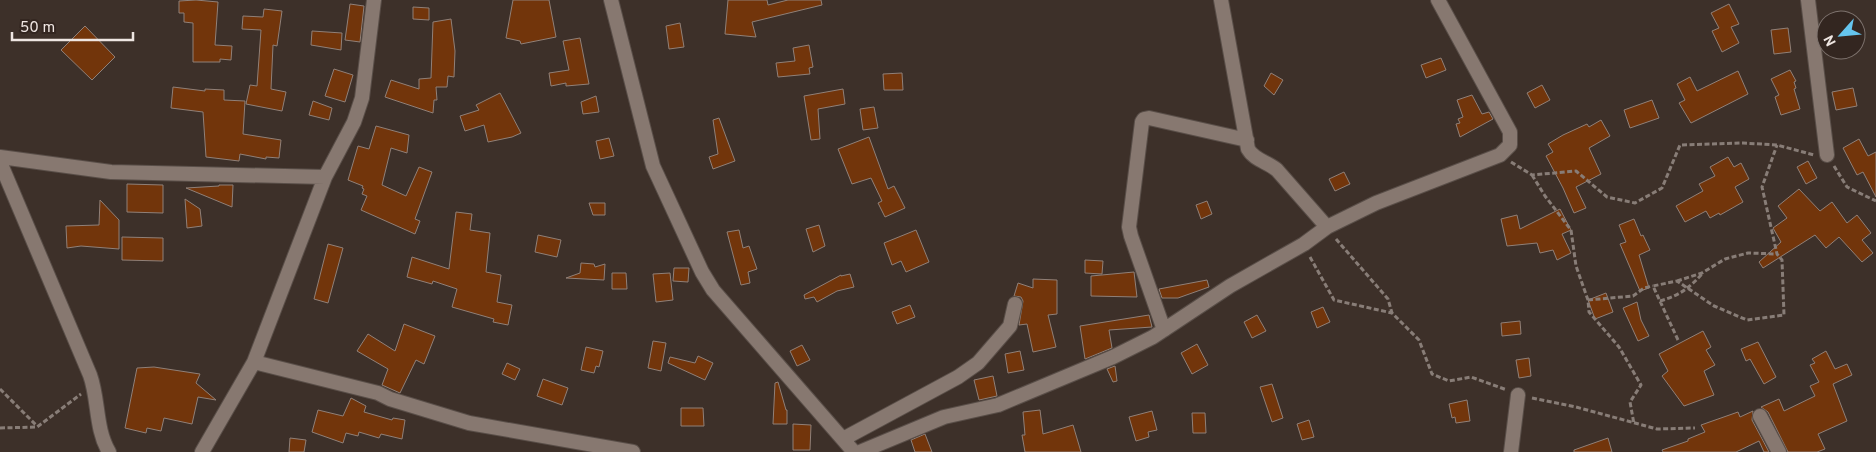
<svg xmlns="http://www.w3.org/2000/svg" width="1876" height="452" viewBox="0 0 1876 452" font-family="Overpass,sans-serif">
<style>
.building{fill:#72350b;stroke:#908078}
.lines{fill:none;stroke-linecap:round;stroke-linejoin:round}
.minor-casing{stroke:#594e48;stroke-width:16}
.path{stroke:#887d77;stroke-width:3;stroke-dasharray:5 2.5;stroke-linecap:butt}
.minor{stroke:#877870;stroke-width:14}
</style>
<rect width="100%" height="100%" fill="#3d3029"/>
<!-- building -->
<path class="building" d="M196 0 218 2 215 45 232 46 231 60 220 59V62H193V23L184 22V13H179V1Z
M513 0H549L556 37 521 44 520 41 506 38Z
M728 0H767L768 5 788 0H821L822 5 752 22 756 37 725 34Z
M350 4 364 6 360 42 345 40Z
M1729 4 1739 24 1731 27 1739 43 1722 52 1712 31 1719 28 1711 13Z
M413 7 429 8V20L413 19Z
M264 9 282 11 277 46 273 45 271 89 286 92 282 111 246 104 250 85 257 86 261 30 242 29 243 16 263 17Z
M451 19 455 51 454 77 448 76 447 87H436L437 100H434L433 113 385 97 391 80 419 89V79L431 78 433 22Z
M680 23 684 47 669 49 666 26Z
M85 26 115 57 92 80 61 50Z
M1788 28 1791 52 1774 54 1771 30Z
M312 31 342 33 341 50 311 45Z
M580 38 589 84 566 86V83L551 86 549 73 569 70 563 41Z
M809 45 813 67 809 68 810 74 778 77 776 63 795 61 793 48Z
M1441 58 1446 70 1426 78 1421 65Z
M334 69 353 75 345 102 325 96Z
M1790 70 1796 81 1794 82 1796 88 1794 89 1800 109 1781 115 1775 97 1779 95 1771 79Z
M1738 71 1748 94 1691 123 1679 103 1685 100 1677 84 1690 77 1697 91Z
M902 73 903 90H884L883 74Z
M1271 73 1283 80 1274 95 1264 86Z
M1542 85 1550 100 1535 108 1527 93Z
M173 87 205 91V89L224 90V100L245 101 243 134 281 140 279 158 266 157V159L240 154 239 161 206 157 203 112 171 108Z
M1853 88 1857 106 1836 110 1832 92Z
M843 89 845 104 818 109 820 139 811 140 804 96Z
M500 93 521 133 512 137 488 142 484 125 465 131 460 116 479 110 476 105Z
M1472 95 1482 114 1489 112 1493 119 1460 137 1456 124 1460 123 1458 119 1463 117 1457 100Z
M596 96 599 112 583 114 581 102Z
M1652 100 1659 118 1630 128 1624 110Z
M313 101 332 108 329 120 309 115Z
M874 107 878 128 863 130 860 109Z
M719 118 735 161 713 169 709 157 718 154 713 120Z
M1601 120 1610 136 1589 148 1601 174 1576 187 1586 208 1574 213 1563 188 1546 156 1553 152 1548 144 1563 135 1587 124 1589 127Z
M376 126 409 135 407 153 391 148 382 185 406 196 419 167 432 172 415 219 420 221 415 234 361 210 367 196 362 194 364 189 362 188 363 186 348 180 358 146 369 149Z
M869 137 888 189 894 186 905 208 885 217 878 203 882 201 871 178 852 184 838 149Z
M609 138 614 156 600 159 596 141Z
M1859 139 1868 156 1876 152V197L1863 172 1857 175 1843 148Z
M1728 157 1734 167 1741 163 1749 179 1735 187 1743 202 1720 215 1719 213 1710 218 1706 211 1685 222 1676 206 1703 191 1699 184 1715 176 1710 167Z
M1808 161 1817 178 1806 184 1797 167Z
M1344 172 1350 184 1335 191 1329 179Z
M127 184 163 185V213L127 212Z
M219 185H233L232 207 186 188 219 186Z
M1799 189 1820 211 1832 202 1847 223 1857 215 1871 233 1862 240 1873 253 1862 262 1839 237 1826 248 1815 235 1763 268 1759 262 1781 242 1773 228 1787 218 1778 206Z
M185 199 200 209 202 226 187 228Z
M100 200 119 220V249L81 246 67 248 66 226 99 225Z
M1207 201 1212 214 1201 219 1196 205Z
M589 203H605V215H593Z
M1560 209 1571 230 1562 234 1571 253 1557 260 1553 250 1540 253 1537 243 1507 246 1501 219 1517 215 1520 229Z
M456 212 472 214 470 230 490 233 486 272 501 275 497 302 512 305 508 325 493 322 494 319 452 307 457 289 433 281 432 284 407 277 412 257 449 269Z
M1634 219 1641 236 1643 235 1650 250 1639 255 1649 288 1640 291 1620 244 1626 242 1619 225Z
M819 225 825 246 813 252 806 229Z
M739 230 743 248 749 246 757 269 748 272 750 283 741 285 727 232Z
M916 230 929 262 906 272 901 261 892 265 884 243Z
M538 235 561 240 557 257 535 252Z
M122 237 163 238V261L122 260Z
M328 244 343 248 328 303 314 299Z
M1085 260 1103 261 1102 274 1085 273Z
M581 263 594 264 595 267 605 264 604 280 566 278 580 273Z
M674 268H689L688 282 673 281Z
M1134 272 1137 297 1091 296V276Z
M612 273H626L627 289H612Z
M670 273 673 300 656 302 653 274Z
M850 274 854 287 837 291 817 302 814 297 805 299 804 295 841 275V276Z
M1033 279 1057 280V314L1048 315 1056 347 1033 352 1027 324 1019 325 1023 301 1021 297 1014 296 1018 283 1033 288Z
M1207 280 1209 287 1178 298H1162L1159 289Z
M1606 293 1613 312 1595 319 1588 300Z
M1637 302 1641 320 1649 336 1638 341 1623 308Z
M910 305 915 317 897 324 892 312Z
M1323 307 1330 322 1317 328 1311 312Z
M1149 315 1152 327 1109 330 1112 348 1085 359 1080 326Z
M1257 315 1266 331 1252 338 1244 322Z
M1520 321 1521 334 1502 336 1501 323Z
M404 324 435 336 424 364 416 360 400 393 382 385 388 369 357 351 368 334 395 351Z
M1703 331 1711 347 1706 350 1715 365 1704 371 1714 395 1684 406 1662 376 1668 371 1659 354Z
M653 341 666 343 661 371 648 368Z
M1758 342 1776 377 1764 384 1750 359 1746 361 1741 349Z
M1197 344 1208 365 1192 374 1181 353Z
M802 345 810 360 797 366 790 351Z
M586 347 603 351 599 367 596 366 594 373 581 370Z
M1020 351 1024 370 1008 373 1005 354Z
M1826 351 1835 369 1847 364 1852 375 1833 384 1847 421 1818 434 1825 449 1817 452H1788L1768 412 1761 407 1779 399 1784 411 1815 396 1810 386 1819 382 1810 365 1815 363 1812 359Z
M698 356 713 363 705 380 668 363 670 357 695 363Z
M1529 358 1531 376 1519 378 1516 360Z
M507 363 520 369 515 380 502 374Z
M1115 366 1117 381 1113 382 1107 369Z
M154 367 200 374 196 383 216 400 198 397 192 424 164 418 161 431 147 428 146 433 125 428 137 368Z
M993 376 997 396 979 400 974 380Z
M543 379 568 388 562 405 537 396Z
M778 382 786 410H787V424H773L775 383Z
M1272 384 1283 418 1272 422 1260 387Z
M351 398 366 406 364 412 392 420 393 418 405 420 402 439 381 434 379 438 359 432 358 436 346 433 343 443 312 432 318 410 343 416Z
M1467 400 1470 421 1456 423 1455 417 1452 418 1449 404Z
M681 408H703L704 426H681Z
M1040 410 1043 434 1073 425 1081 452H1025L1022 435H1025L1023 412Z
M1152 411 1157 430 1148 432 1149 437 1136 441 1129 417Z
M1753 411 1752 420 1769 452H1764L1759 441 1736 452H1663L1662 450 1688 441V439L1705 432 1701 425 1738 412 1740 417Z
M1192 413H1205L1206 433H1193Z
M1309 420 1314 437 1302 440 1297 424Z
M793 424 811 425 810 450H793Z
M925 434 932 452H915L911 440Z
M290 438 306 440 304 452H289Z
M1608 438 1612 452H1574V450Z"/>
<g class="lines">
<!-- minor casing -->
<g class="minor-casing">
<path id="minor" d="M611 0 653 166 702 272 713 290 854 452
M1221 0 1248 149C1254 160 1268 162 1277 170L1327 227
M1808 0 1827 155
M0 157 111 172 325 177
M0 162 90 375C99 400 95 428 109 452
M1164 330 1131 236 1129 227 1142 122 1144 119 1149 118 1247 140
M254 362 378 393 390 399 469 423 633 452
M1760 416 1779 452
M843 439 958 377 978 363 1010 326 1015 304
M202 452 254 362 325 177 354 122 362 98 374 0
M860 452 944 417 998 405 1113 357 1153 337 1230 286 1304 244 1327 227 1376 203 1500 155 1510 145V132L1438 0
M1511 452 1518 395"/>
</g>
<!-- path -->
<path class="path" d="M1511 162 1532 175 1576 171 1607 197 1635 203 1662 188 1680 145 1743 143 1777 145 1814 155
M1834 166 1847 187 1876 201
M1532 175 1545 196 1571 230 1576 266 1588 300 1589 312 1619 347 1641 385 1630 402 1634 424
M1336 239 1388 299 1392 313
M1310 257 1334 300 1392 313 1419 340 1432 374 1449 381 1471 377 1507 390
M1677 281 1702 273 1725 259 1748 253 1777 254
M1588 300 1633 296 1644 288 1653 286
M1660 301C1680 295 1688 289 1702 274
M1678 340 1653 286 1677 281 1714 306 1747 320 1784 315 1782 260 1777 254 1762 187 1777 145
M0 389 37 426
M1532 398 1576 407 1657 429 1695 428
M0 428 37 427 81 394"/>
<!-- minor -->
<use href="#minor" class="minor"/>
</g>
<!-- north arrow -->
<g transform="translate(1841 35) rotate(243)"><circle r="24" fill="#332620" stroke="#7e736e"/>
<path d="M0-4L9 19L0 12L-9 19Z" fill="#65c5ee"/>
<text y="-8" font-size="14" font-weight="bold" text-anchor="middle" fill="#efe6e2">N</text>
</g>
<!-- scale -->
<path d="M12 32v8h121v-8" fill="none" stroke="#efe6e2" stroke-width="2.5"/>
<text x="20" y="32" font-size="15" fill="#efe6e2" stroke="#332620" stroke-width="4" paint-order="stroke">50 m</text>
</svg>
